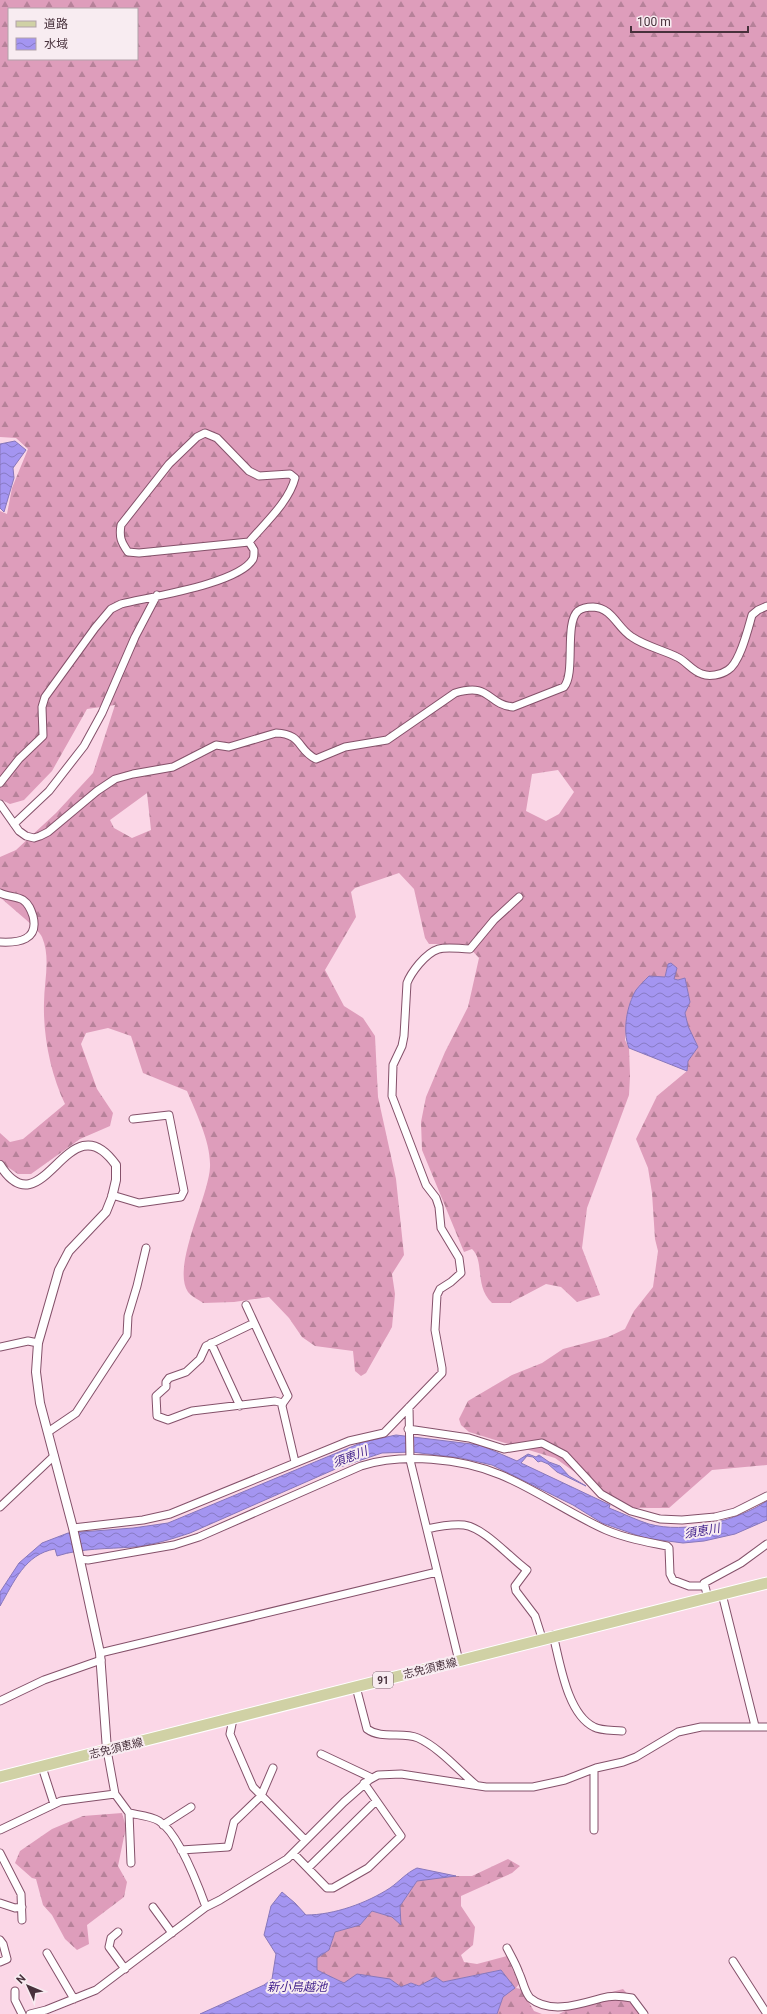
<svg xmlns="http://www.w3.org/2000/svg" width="767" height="2014" viewBox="0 0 767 2014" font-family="Roboto,'Noto Sans JP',sans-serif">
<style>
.forest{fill:url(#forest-firs);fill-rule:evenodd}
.water{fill:url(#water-waves);stroke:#87b}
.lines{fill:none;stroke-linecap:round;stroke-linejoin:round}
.minor-casing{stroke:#84516a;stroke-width:9}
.tertiary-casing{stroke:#84516a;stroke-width:10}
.primary-casing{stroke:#fff;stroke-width:13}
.minor{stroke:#fff;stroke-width:7}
.tertiary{stroke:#fff;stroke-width:8}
.primary{stroke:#d0d1a5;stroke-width:11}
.labels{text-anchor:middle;stroke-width:4;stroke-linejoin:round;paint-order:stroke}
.shield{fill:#f8ecf1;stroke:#7d6972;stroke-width:1}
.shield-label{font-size:10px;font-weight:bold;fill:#48313c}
.street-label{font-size:11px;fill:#48313c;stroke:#f8ecf1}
.water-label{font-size:12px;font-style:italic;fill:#43238d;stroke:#f8ecf1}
</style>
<defs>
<pattern id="forest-firs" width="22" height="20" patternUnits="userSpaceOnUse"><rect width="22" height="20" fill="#de9dbb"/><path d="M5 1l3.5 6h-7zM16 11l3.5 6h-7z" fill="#b68199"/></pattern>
<pattern id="water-waves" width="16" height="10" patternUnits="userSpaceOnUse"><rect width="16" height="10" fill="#a495f1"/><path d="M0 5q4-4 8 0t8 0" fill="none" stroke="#887ac4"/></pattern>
</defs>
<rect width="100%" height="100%" fill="#fbd7e7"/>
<!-- forest -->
<path class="forest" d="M0 0H767V1465L712 1470 669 1508H633L600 1490 555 1458 469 1432 461 1425 459 1419 468 1401 512 1375 542 1363 563 1349 608 1337 625 1329 634 1311 653 1287 658 1251 655 1239 652 1193 648 1168 636 1139 657 1096 687 1071 688 1061 698 1047 688 1027 685 1013 690 1002 685 978 678 980 674 979 668 964 665 977 631 999 625 1040 629 1048 630 1076 629 1095 587 1208 582 1248 600 1295 577 1302 561 1287 546 1284 510 1303H492C474 1286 485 1261 472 1249L464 1252 422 1150 421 1122 426 1097 445 1052 468 1007 479 958 466 944H429L425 938 414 889 399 873 355 888 351 892 356 917 325 970 344 1006 363 1018 375 1036 378 1097 396 1179 404 1255 392 1274 395 1294 392 1327 366 1373 361 1376 355 1371 353 1351 315 1346 302 1337 289 1318 269 1297 234 1302 203 1303C199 1300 191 1296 188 1292 171 1267 209 1196 210 1167 211 1142 196 1113 187 1091L143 1073 131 1036 108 1028 86 1033 81 1044 97 1089 113 1113 110 1126 80 1139 31 1174H18L0 1162V1133L10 1142 23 1139 65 1104C51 1075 43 1037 44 1003 44 981 51 958 42 937 40 930 7 904 0 897V857L16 850 56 813 93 773 115 705 87 709 52 771 24 800 10 804 0 799V511L7 514 12 488 28 449 16 438 0 437ZM9 9H137V59H9ZM558 770 574 792 559 814 546 821 526 811 532 774ZM147 793 151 830 132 838 114 828 110 820Z
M122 1813 126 1827 118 1866 127 1882 124 1897 87 1925 89 1944 77 1950 65 1939 52 1915 43 1905 36 1879 32 1878 15 1863 20 1851 52 1829 83 1816Z
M508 1859 520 1866 512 1873 461 1896V1906L475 1927 473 1945 461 1955 464 1962 477 1964 507 1956 519 1984 516 1988 521 1989 534 2011 542 2014H497L503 1997 501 1970 443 1982 436 1977 419 1986 411 1983 401 1987 390 1979 344 1983 317 1970V1958L329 1950 335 1932 360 1925 372 1911 392 1917 401 1925 400 1906 417 1881 448 1876H472Z
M623 1989 646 2014H559L590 1998Z"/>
<!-- water -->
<path class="water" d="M15 441 26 450 13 468 14 478 4 512 0 508V444Z
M671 963 677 968 674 979 678 980 685 978 690 1002 685 1013 688 1026 698 1047 688 1061 687 1071 629 1048C622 1031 627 1005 636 990 640 985 645 980 649 976L665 977 668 964Z
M396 1435 480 1445 517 1461 528 1454 536 1457 539 1455 549 1462 560 1466 569 1476 586 1486 557 1472 548 1464 541 1461 538 1462 533 1457 527 1456 521 1463 610 1505 609 1508C622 1513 636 1520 649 1524 685 1534 737 1521 767 1501V1520L735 1534 704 1541 683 1543 645 1538 602 1523 573 1505 492 1465 461 1458 412 1452 382 1453 340 1467 190 1533C172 1539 153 1545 133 1547 107 1549 82 1548 57 1556L55 1549C25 1554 14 1582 0 1606V1592L19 1563 42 1543 68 1533 133 1528 168 1523 363 1442Z
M417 1868 456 1876 417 1881 400 1906 401 1925 392 1917 372 1911 360 1925 335 1932 329 1950 317 1958V1970L344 1983 357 1974 390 1979 401 1987 411 1983 419 1986 436 1977 443 1982 501 1970 515 1988 503 1997 497 2014H200L264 1985 272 1979 276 1954 264 1935 271 1906 282 1892 295 1903 306 1915C334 1915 367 1903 390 1888 400 1881 406 1873 417 1868Z"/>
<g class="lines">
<!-- minor casing -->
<g class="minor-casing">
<path id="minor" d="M205 433 217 438 249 471 259 476 290 474 295 478C289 502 264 524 249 542L139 553 128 552C121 542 119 537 121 525L169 464 197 437Z
M0 783 19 759 43 736 42 707 45 697 95 628 111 609 121 604C149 597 239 584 253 559 254 557 254 553 254 550L249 542
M0 804 19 831 26 836 34 838 40 836 48 832 97 791 115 779 133 774 173 767 216 745 229 747 276 733C303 734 297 750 316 759L345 747 387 740 455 693C491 682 486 704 513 707L564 687C576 673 564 623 578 611 582 608 588 607 593 607 613 608 617 628 632 637 645 646 663 650 677 657 686 661 692 671 702 674 709 677 721 675 728 670 740 663 748 629 752 615L758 610 767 606
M14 824 49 791 84 746 102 713 135 637 157 595
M0 893C7 897 17 896 23 900 29 904 31 910 33 916 39 940 19 943 0 942
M112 1195 139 1203 181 1197 184 1191 169 1115 133 1119
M246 1305 288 1396 283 1403
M254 1323 206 1346 200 1359 186 1372 169 1378 166 1382V1387L156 1396 157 1416 168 1420 192 1411 275 1401 283 1403 282 1406 295 1462
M211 1343 240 1406
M0 1347 28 1341 38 1343
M409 1407 410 1460 459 1661
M408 1429 469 1438 504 1449 542 1443 565 1455 601 1494 631 1511 660 1519 682 1520 715 1517 735 1512 767 1496
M48 1432 76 1413 127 1335 128 1316 137 1286 146 1248
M0 1507 54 1456
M73 1528 143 1520 170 1514 349 1441 384 1433 442 1373V1368L435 1330 437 1295 440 1289 451 1282 461 1273 459 1258 441 1228 439 1207 436 1198 426 1185 392 1096 393 1065 402 1046 404 1036 407 983C410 975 414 970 419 964 437 943 445 948 470 949L494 920 519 897
M427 1529C440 1526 451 1524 464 1525 485 1528 510 1558 527 1570L515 1586 516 1591 535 1616 542 1638
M80 1559 88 1560 174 1545 199 1537 361 1466C402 1453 461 1458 501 1475 537 1490 570 1514 606 1530 625 1538 646 1542 667 1546L669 1548 670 1574 673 1580 689 1586H703
M722 1594 755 1726
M708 1598 704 1583 741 1563 767 1544
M553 1635C560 1662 567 1714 594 1727 601 1731 614 1730 622 1731
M100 1653 437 1572
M356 1687 367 1729C382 1740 402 1731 418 1738 440 1748 458 1770 476 1785
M0 1701 44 1680 101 1660
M233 1719 230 1734 253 1787 305 1840
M107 1750 115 1794 129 1813C138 1815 151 1816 159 1821 178 1833 198 1885 206 1907
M321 1754 372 1778
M42 1767 54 1804
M129 1813 131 1863
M163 1825 191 1807
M0 1830 61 1801 115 1794
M594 1830V1769
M181 1850 228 1847 234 1822 261 1796 273 1768
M0 1853 21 1894 22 1920
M293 1853 327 1888H333L368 1868 401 1836 364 1783
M308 1868 376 1801
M0 1903 15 1908 22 1907
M153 1907 172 1933
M118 1932 111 1938 109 1947 125 1969
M0 1940 3 1944 7 1959 0 1962
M507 1948C511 1956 516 1964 519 1973 523 1981 524 1991 530 1998 550 2014 577 2005 602 1998 612 1995 621 1996 632 1998L644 2014
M47 1953 74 1999
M733 1961 767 2014
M15 1991V2000L22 2014
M30 2014 46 2010 96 1990 206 1907 220 1900 287 1859 344 1802 369 1780 378 1775 401 1774 486 1787H533L565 1780 596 1768 623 1762 636 1757 678 1732 701 1727H767"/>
</g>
<!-- tertiary casing -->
<g class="tertiary-casing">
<path id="tertiary" d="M0 1165C43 1233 68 1097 116 1165V1180L112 1197 106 1212 69 1251 59 1270 38 1343 36 1372 40 1403 73 1528 100 1653 107 1750"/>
</g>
<!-- primary casing -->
<g class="primary-casing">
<path id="primary" d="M0 1777C256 1713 511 1646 767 1583"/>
</g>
<!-- minor -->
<use href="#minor" class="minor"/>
<!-- tertiary -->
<use href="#tertiary" class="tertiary"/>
<!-- primary -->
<use href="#primary" class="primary"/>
</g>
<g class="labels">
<!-- shield labels -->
<rect class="shield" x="373" y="1672" width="20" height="16" rx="3"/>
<g class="shield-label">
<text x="383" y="1684">91</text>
</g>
<!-- street labels -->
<g class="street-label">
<text transform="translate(430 1668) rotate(-14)" y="4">志免須恵線</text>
<text transform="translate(116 1748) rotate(-14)" y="4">志免須恵線</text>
</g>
<!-- water labels -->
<g class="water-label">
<text transform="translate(350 1457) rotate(-21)" y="4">須恵川</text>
<text transform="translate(702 1531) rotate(-10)" y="4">須恵川</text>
<text x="297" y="1991">新小鳥越池</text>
</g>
</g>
<!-- legend -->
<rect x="8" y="8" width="130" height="52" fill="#f8ecf1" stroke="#b2a1a9"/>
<rect x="16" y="21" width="20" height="6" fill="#d0d1a5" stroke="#b2a1a9"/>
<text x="44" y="28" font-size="12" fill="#48313c">道路</text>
<rect x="16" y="38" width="20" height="12" fill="url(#water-waves)" stroke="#b2a1a9"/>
<text x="44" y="48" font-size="12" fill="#48313c">水域</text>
<!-- north arrow -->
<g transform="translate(28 1986) rotate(314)" stroke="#f8ecf1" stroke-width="3" paint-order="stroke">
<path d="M0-3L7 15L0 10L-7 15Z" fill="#48313c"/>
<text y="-6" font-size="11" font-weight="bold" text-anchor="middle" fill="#48313c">N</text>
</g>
<!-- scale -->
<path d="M631 26v6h117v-6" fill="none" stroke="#48313c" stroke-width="2"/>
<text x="637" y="26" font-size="12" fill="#48313c" stroke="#f8ecf1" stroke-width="3" paint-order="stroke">100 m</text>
</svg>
